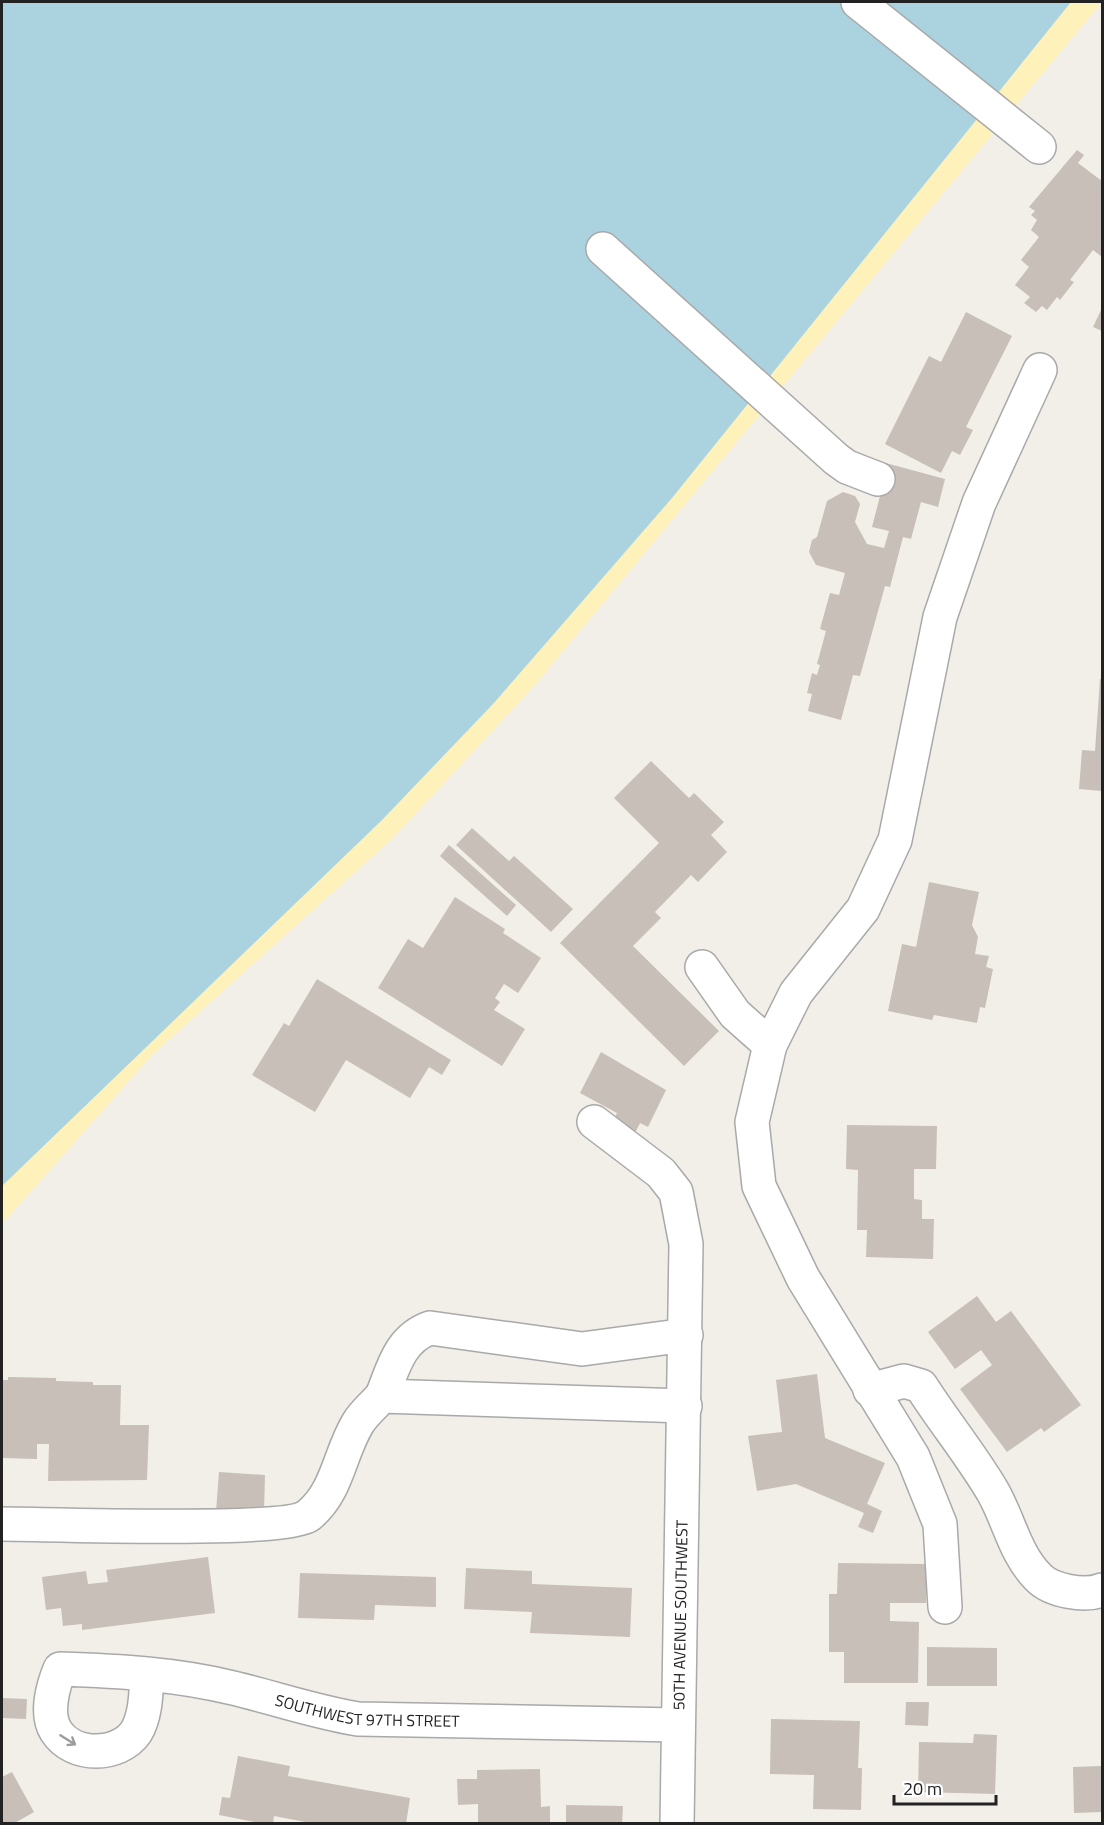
<svg xmlns="http://www.w3.org/2000/svg" width="1104" height="1825" viewBox="0 0 1104 1825" font-family="'Titillium Web',sans-serif">
<style>
.sand{fill:#fff1ba}
.water{fill:#aad3df}
.building{fill:#c7bfb8}
.lines{fill:none;stroke-linecap:round;stroke-linejoin:round}
.minor-casing{stroke:#a9a9a9;stroke-width:36}
.minor{stroke:#fff;stroke-width:33}
.oneway{stroke:#9c9c9c}
.labels{text-anchor:middle;stroke-width:5;stroke-linejoin:round;paint-order:stroke}
.street-label{font-size:16px;fill:#222;stroke:#fff}
</style>
<rect width="100%" height="100%" fill="#f2efe9"/>
<!-- sand -->
<path class="sand" d="M1010 2H1102L535 685 392 839 153 1054 2 1224V1143Z"/>
<!-- water -->
<path class="water" d="M2 2H1071L672 498 493 704 382 820 2 1186Z"/>
<!-- building -->
<path class="building" d="M1077 150 1084 155 1078 163 1102 181V257L1093 250 1070 280 1074 282 1060 300 1057 297 1047 310 1042 306 1036 312 1024 303 1030 297 1015 285 1029 267 1021 260 1039 237 1031 230 1037 220 1031 215 1035 211 1029 207Z
M1102 308V331L1093 327Z
M966 312 1012 336 966 427 973 430 960 455 952 451 941 473 885 444 929 356 941 362Z
M882 462 945 479 938 507 921 502 911 539 903 537 890 587 885 586 860 676 853 675 841 720 808 711 812 694 807 693 812 673 817 675 820 665 817 664 826 631 820 629 830 593 839 595 845 573 816 565 809 552 812 540 817 537 827 501 843 492 855 496 860 504 855 522 867 544 884 548 889 531 872 527 880 496 873 494Z
M1100 679H1102V791L1079 789 1082 750 1095 751Z
M651 761 689 798 694 793 724 822 711 835 727 852 698 882 691 875 655 912 661 918 633 946 719 1031 684 1066 560 943 659 843 614 798Z
M472 828 509 861 514 856 573 909 551 932 456 845Z
M449 845 516 905 507 916 440 856Z
M929 882 979 892 972 925 978 937 975 954 989 956 986 967 993 969 985 1008 980 1007 977 1023 934 1015 932 1020 888 1011 902 944 916 947Z
M455 897 505 929 503 933 541 958 518 993 504 984 495 998 500 1002 494 1010 525 1029 502 1066 378 988 408 939 423 948Z
M317 979 451 1060 442 1075 429 1067 410 1098 346 1060 315 1112 252 1075 284 1023 289 1026Z
M601 1052 666 1090 648 1127 640 1123 635 1133 613 1121 617 1113 580 1093Z
M847 1125 937 1126 936 1169H914V1199L922 1200V1219H934L933 1259 866 1257 867 1230H857L858 1170 846 1169Z
M977 1296 996 1322 1011 1311 1081 1405 1044 1432 1041 1428 1007 1452 960 1389 992 1365 981 1350 955 1369 928 1332Z
M817 1374 825 1438 885 1463 867 1504 882 1511 873 1533 858 1527 864 1513 796 1484 757 1491 748 1436 782 1432 776 1380Z
M8 1377 56 1378V1381L93 1382V1385H121L120 1425H149L147 1480 48 1481 49 1444H37V1459L2 1458V1380H8Z
M219 1472 265 1475 264 1513 216 1512Z
M208 1557 215 1613 82 1630V1624L63 1626 61 1608 46 1610 42 1577 86 1571 88 1584 108 1582 106 1570Z
M838 1563 926 1564V1603H890V1621L919 1622 918 1683H844V1652H829V1594H837Z
M466 1568 532 1571V1584L632 1588 630 1637 530 1633 532 1612 464 1609Z
M300 1573 436 1577V1607L375 1605 374 1620 298 1618Z
M927 1647 997 1648V1686H927Z
M2 1698 27 1699 26 1719 2 1718Z
M906 1702H929L928 1726 905 1725Z
M771 1719 860 1721 858 1768H862L861 1810 813 1809 814 1775 770 1774Z
M974 1734 997 1735 995 1794 918 1792 919 1742 973 1743Z
M238 1756 290 1766 288 1776 410 1798 406 1824H316L274 1816 273 1824H265L219 1815 222 1797 230 1798Z
M1102 1766V1812L1074 1813 1073 1767Z
M540 1769 541 1807 550 1806V1824H478V1804L458 1805 457 1779H477V1770Z
M12 1772 34 1812 13 1824H2V1777Z
M566 1805 623 1806 622 1824H566Z"/>
<g class="lines">
<!-- minor casing -->
<g class="minor-casing">
<g id="minor">
<path d="M858 2 1039 147"/>
<path d="M603 249 836 459 847 467 878 479"/>
<path d="M702 967 735 1014 770 1045"/>
<path d="M594 1122 661 1173 676 1192 686 1244 677 1824"/>
<path d="M870 1390 904 1381 921 1386C944 1422 972 1456 993 1492 1009 1520 1015 1554 1038 1577 1051 1591 1085 1597 1102 1590"/>
<path d="M382 1396C393 1369 399 1339 430 1328L582 1349 686 1335"/>
<path d="M2 1524C45 1524 287 1533 309 1515 338 1491 339 1454 358 1423 364 1413 374 1405 382 1396L685 1406"/>
<path d="M945 1607 940 1524 913 1457 803 1278 759 1186 752 1122 770 1045 796 993 863 909 895 840 940 617 979 503 1040 370"/>
<path id="s1" d="M147 1674C146 1692 146 1716 136 1732 119 1757 73 1758 56 1731 45 1714 53 1686 60 1669 118 1671 176 1674 233 1688 275 1698 315 1712 358 1719L678 1725"/>
</g>
</g>
<!-- minor -->
<use href="#minor" class="minor"/>
</g>
<!-- one-way arrows -->
<defs><path id="oneway-shaft" d="M-6 0H5M1.5-3L5.5 0L1.5 3" fill="none" stroke-width="1.6" stroke-linecap="round" stroke-linejoin="round" transform="scale(1.5)"/></defs>
<use class="oneway" href="#oneway-shaft" transform="translate(68 1740) rotate(32)"/>
<g class="labels">
<!-- street labels -->
<g class="street-label">
<text transform="translate(680 1615) rotate(-89)" y="6">50TH AVENUE SOUTHWEST</text>
<text dy="6" stroke="none"><textPath href="#s1" startOffset="528">SOUTHWEST 97TH STREET</textPath></text>
</g>
</g>
<!-- border -->
<rect width="1104" height="1825" fill="none" stroke="#222222" stroke-width="6"/>
<!-- scale -->
<path d="M894 1795v9h102v-9" fill="none" stroke="#222222" stroke-width="3"/>
<text x="903" y="1795" font-size="18" fill="#222222" stroke="#ffffff" stroke-width="4.5" paint-order="stroke">20 m</text>
</svg>
